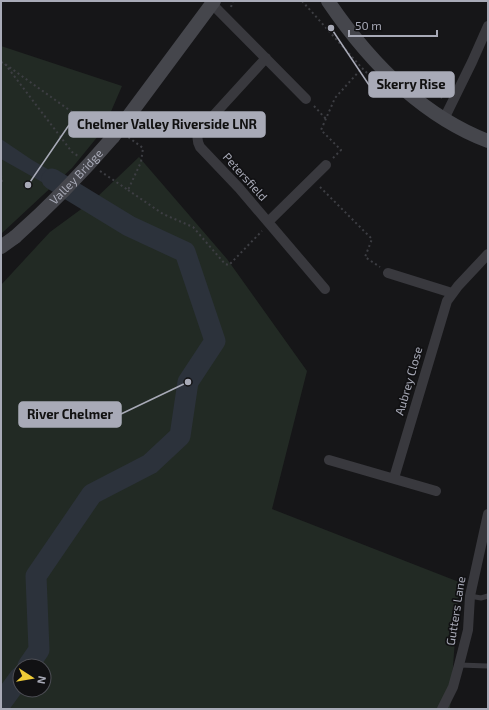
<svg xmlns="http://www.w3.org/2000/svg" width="489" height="710" viewBox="0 0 489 710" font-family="'Exo 2',sans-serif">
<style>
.green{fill:#222a24;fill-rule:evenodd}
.water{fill:#2c323b}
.pier{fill:#161618}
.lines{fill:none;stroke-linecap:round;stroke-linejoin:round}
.river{stroke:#2c323b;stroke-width:21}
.path{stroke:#3d3e43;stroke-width:2;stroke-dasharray:2 3;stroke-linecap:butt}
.lane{stroke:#39393e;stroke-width:5}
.street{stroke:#39393e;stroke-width:10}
.secondary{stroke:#45464c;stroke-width:14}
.secondary-bridge{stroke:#45464c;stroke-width:14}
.labels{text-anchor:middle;stroke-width:3.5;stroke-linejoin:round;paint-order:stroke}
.street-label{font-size:12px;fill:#a8aab7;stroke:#111113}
.leader{fill:none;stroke:#a8aab7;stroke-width:1.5}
.callout-dot{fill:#a8aab7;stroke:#111113;stroke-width:1.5}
.callout{fill:#a8aab7;stroke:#a8aab7;stroke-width:1.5}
.callout-label{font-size:13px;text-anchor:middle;font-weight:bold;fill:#111}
</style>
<rect width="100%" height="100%" fill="#161618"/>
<!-- green -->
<path class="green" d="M1 46 122 86 103 130 72 168 1 234Z
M139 157 227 259 307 371 272 509 459 582 450 709H1V285L50 232 95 199ZM20 666H44V690H20Z"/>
<!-- water -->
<path class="water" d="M1 139 32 160 82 189 72 199 1 159Z"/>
<!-- pier -->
<path class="pier" d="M63 176 84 188 71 201 50 189Z"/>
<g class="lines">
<!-- river -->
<path class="river" d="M28 666 39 650 36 576 92 494 150 464 180 436 188 382 215 341 185 252 129 226 52 179
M1 703 20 677"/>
<!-- path -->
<path class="path" d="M302 1 362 68 374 80
M231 7 233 1
M1 62 5 64 72 112 106 125
M5 64 72 152 78 156
M411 79 414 75 442 98
M314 106 326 119
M333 158 341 150 321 130 335 98 362 68
M100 171 128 190 141 162 143 148 128 137
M1 175 2 183 1 184
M320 187 372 239 365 257 380 267
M128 190 163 214 193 227 225 264 229 265 262 231"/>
<!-- lane -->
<path class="lane" d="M470 596 481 598 488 596
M459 665 488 666"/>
<!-- street -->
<path class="street" d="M212 4 306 99
M266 58 202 128C197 135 196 139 200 147L239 188 325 289
M444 119 472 62 488 26
M268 222 326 165
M388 273 452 293
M329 460 436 491
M394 478 447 301 458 286 488 254
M442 709 453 687 459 665 468 630 470 596 488 514"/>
<!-- secondary -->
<path class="secondary" d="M328 1C368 60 420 115 488 141
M113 137 214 1
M1 247 15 237"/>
<!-- secondary-bridge -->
<path class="secondary-bridge" id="s1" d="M15 237C50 206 82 173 113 137"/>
</g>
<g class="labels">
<!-- street labels -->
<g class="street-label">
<text dy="4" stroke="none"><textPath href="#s1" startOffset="86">Valley Bridge</textPath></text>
<text transform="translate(245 177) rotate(48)" y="4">Petersfield</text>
<text transform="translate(409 381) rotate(-74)" y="4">Aubrey Close</text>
<text transform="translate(456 611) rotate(-81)" y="4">Gutters Lane</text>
</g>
</g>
<!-- callouts -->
<path class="leader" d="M331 28L369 85M28 185L69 125M188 382L121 414"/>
<g class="callout-dot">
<circle cx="331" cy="28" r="4"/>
<circle cx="28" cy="185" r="4"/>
<circle cx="188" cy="382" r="4"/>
</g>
<g class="callout">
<rect x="369" y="72" width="85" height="25" rx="4"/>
<rect x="69" y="112" width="196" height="25" rx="4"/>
<rect x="19" y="402" width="102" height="25" rx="4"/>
</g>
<g class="callout-label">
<text x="411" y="89">Skerry Rise</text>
<text x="167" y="129">Chelmer Valley Riverside LNR</text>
<text x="70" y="419">River Chelmer</text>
</g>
<!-- border -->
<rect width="489" height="710" fill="none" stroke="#a8aab7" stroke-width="4"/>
<!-- north arrow -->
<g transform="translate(32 678) rotate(102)"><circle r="19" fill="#111113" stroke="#4d4e55"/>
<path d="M0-3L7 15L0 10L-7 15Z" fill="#eecb37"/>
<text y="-6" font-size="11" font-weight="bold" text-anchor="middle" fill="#a8aab7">N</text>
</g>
<!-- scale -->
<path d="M349 30v6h88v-6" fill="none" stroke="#a8aab7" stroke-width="2"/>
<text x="355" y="30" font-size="12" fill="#a8aab7" stroke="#111113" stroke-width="3" paint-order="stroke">50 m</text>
</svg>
